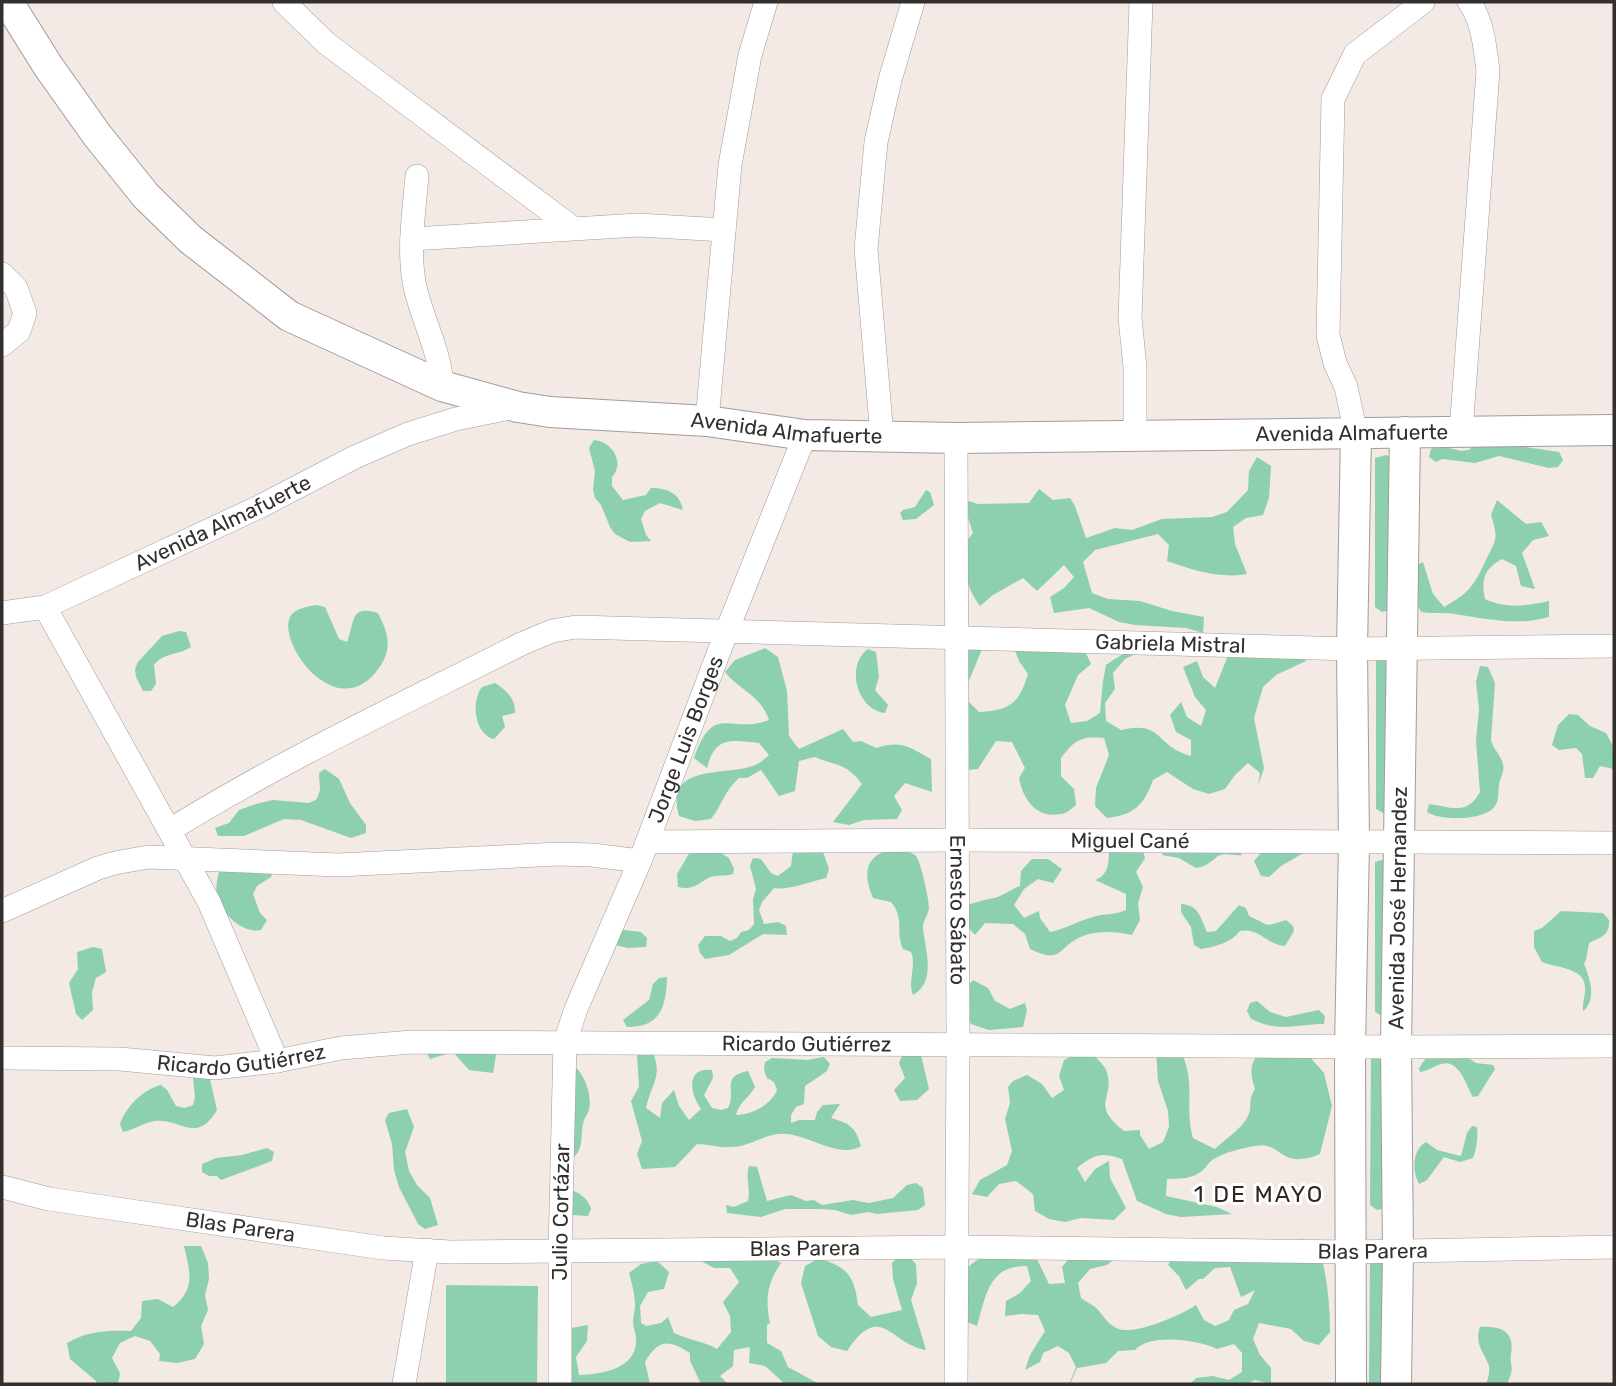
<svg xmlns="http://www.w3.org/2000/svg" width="1616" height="1386" viewBox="0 0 1616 1386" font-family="Rubik,sans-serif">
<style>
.green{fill:#8cd0af}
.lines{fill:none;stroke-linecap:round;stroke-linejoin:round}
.minor-casing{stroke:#a49b97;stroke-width:24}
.tertiary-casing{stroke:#a49b97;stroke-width:32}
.minor{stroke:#fff;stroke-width:23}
.tertiary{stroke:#fff;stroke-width:30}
.labels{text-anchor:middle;stroke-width:6;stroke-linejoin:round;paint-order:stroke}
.street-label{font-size:21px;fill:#332f2e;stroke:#fff}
.neighbourhood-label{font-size:23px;letter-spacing:2px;fill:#2f2724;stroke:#fff}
</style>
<rect width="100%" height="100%" fill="#f3e9e5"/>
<!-- green -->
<path class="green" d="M1510 426 1525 447 1559 452 1563 460 1558 467 1549 468 1499 456 1475 463 1442 459 1436 462 1429 457 1431 449 1438 445 1461 451 1469 450 1475 444Z
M594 440C613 442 625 463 612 477V486L623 500 646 495 651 488C667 488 680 493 683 510L660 503 645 511 641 519 646 535 651 541 630 542 615 534 610 527 601 505 595 498 593 490 595 471 589 448Z
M1386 455 1394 458V609L1382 612 1375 607V458Z
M1257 457 1271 466 1269 498 1263 515 1246 518 1233 527 1235 544 1247 574C1220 579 1193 570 1167 561L1169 545 1158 534 1095 550 1083 562 1092 593 1108 599 1140 601 1172 611 1204 617 1203 633 1186 628 1135 625 1119 622 1089 608 1054 613 1050 597 1064 588 1074 577 1064 565 1037 591 1023 578 993 595 980 606C966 587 964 570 962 547L973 533 962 499 978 504 1029 503 1039 489 1053 500 1070 498 1075 506 1086 538 1115 528 1132 530 1162 519 1212 517 1227 512 1248 490 1249 471Z
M926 490 930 492 934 505 916 519 903 520 900 513 903 510 915 507Z
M1497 500 1526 524 1541 522 1549 536 1533 540 1522 553 1535 589 1521 586 1516 566 1502 559C1484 569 1481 579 1485 599 1506 609 1527 606 1549 601V617C1519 626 1486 619 1455 614 1444 612 1432 614 1421 612L1415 599 1409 569 1423 562 1433 594 1444 607C1468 594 1474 586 1485 562 1496 539 1499 541 1491 515Z
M317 605 325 607 339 639 347 642C355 623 349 604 378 613 388 633 393 648 379 668 336 729 272 637 292 614 298 608 309 606 317 605Z
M179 631 186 632 191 647C177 656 164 652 154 665L156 684 151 691H143L136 677 135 669 138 662 162 636Z
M968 640 982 649 968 683 967 700 979 712C1011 710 1019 703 1028 674L1019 661 1014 648 1084 649 1091 664 1078 675 1065 705 1071 723 1087 721 1100 713 1103 681 1106 665C1126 651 1131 649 1155 657L1140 652 1125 659 1113 673 1115 689 1105 703 1106 721 1121 730C1164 720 1154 746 1191 756V740L1176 732 1170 715 1181 702 1187 717 1201 726 1206 710 1195 697 1183 667 1197 661 1203 677 1215 688 1227 658 1228 651 1293 650 1306 661 1276 675 1263 687 1254 718 1264 768 1258 786 1260 773 1248 763 1235 775 1225 789 1209 794 1193 789 1167 772 1153 780C1144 805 1134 815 1107 818L1095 806 1096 788 1109 755 1104 738C1080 736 1075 740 1061 758V776L1074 789 1076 805C1072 808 1066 814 1061 814 1036 819 1023 799 1019 778L1025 768 1012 742 996 741 978 769 959 771Z
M765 648 778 657 787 691 789 736 799 749 843 729 853 742 861 741 876 748C901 740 909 747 931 759L932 792 905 783 894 796 902 810 897 819 864 820 849 825 833 822 862 784C845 762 838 767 815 757L799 761 795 791 779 796 761 770 747 778H739C725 790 722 805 711 819L695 821 679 816C664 762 726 777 755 765 760 763 765 759 769 755L759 743C731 740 715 736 707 768L694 758C714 701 729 735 769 720 760 694 741 692 725 672L735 660Z
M868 649 876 652 879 677 875 690 888 705 885 713C857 710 845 666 868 649Z
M1376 659 1394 660 1395 810 1383 813 1376 809Z
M1480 666 1488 667 1495 683 1491 740C1493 749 1501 755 1503 764 1505 771 1500 778 1499 785 1498 792 1499 801 1495 806 1485 821 1440 821 1427 812L1429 804C1450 807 1467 816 1480 792L1476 741 1479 709 1476 682Z
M495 683C506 690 516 699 515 713L502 716 505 727 494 739C474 734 471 701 482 687Z
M1569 714 1578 715 1590 726 1606 733 1614 748V769L1600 766 1593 778H1585L1582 754 1576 748 1559 750 1552 745 1558 725Z
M325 769 339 779 350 803 366 825V833L351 838 301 820 284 819 244 836H218L215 828 229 823 239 810 256 804 273 800 309 803 317 799 320 790 319 773Z
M1140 841 1145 858 1136 872 1143 887 1138 903 1140 920 1132 935C1116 932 1099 930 1083 936 1056 947 1064 965 1030 949L1025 934 1013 924 985 923 975 935 962 921 966 906C975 902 984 900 994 898 1003 896 1011 889 1020 886L1021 871 1032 859H1048L1062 869 1053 883 1038 879 1024 889 1014 905 1024 918 1039 911 1040 918 1050 932C1065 929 1078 921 1093 917 1105 913 1113 916 1126 910V894L1095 880C1109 875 1109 862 1109 848Z
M1164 847H1237L1242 855C1235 856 1224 852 1218 856 1210 862 1207 866 1196 868L1179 858 1162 855Z
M714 849 729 858 734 869 733 874C727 876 722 875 716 876 702 877 697 892 678 887L677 874 690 852Z
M899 849C903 851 911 852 915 855 921 860 929 900 929 908 928 916 922 922 923 929 926 952 936 982 913 995 907 981 917 966 911 952L903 949C895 930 905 919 891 902L873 898C861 871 867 851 899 849Z
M1264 849 1307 851 1281 866 1269 877 1261 876 1254 861Z
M793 851 823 852 829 869 826 878C813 881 786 891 774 888L762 902 759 910 764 924 778 922 786 926 787 935 763 934 729 955 705 959 700 953 698 945 705 936H721L730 941 737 938 741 932 749 930 754 924 753 899 756 889 750 866 753 858 761 859 771 873 778 876 791 866Z
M1385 859 1382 1016 1375 1012V862Z
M274 868 271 877 257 886 253 894 260 913 267 920 261 930C241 934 221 912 217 894 215 886 218 878 219 871Z
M1181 904C1199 905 1200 917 1207 932L1216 931 1239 905 1246 908 1249 916C1270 925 1262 928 1286 920L1293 926 1294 931 1285 946C1267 945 1259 927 1240 931 1232 942 1215 947 1201 949L1194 945 1191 927 1181 912Z
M1561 911 1603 913 1609 920C1610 936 1601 937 1589 943L1586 960 1584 964C1590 978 1597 1000 1583 1011 1582 1002 1586 995 1585 987 1584 967 1556 968 1542 962L1534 947V931L1542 928Z
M616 929 641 932 647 938 646 947 628 948 615 945Z
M93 947 102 949 106 972 96 978 92 992 93 1010 82 1020 76 1014 69 983 78 969 77 952Z
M667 977C666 1007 661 1027 627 1027L623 1020 649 1000 653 984 659 978Z
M973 980 988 988 995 1001 1010 1009 1025 1003 1027 1010 1023 1027 989 1030 971 1024 966 1010 963 993Z
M1257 1001 1270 1012 1286 1017 1319 1010 1325 1016 1324 1024C1295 1024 1280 1033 1251 1019L1247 1011 1250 1003Z
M650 1045C664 1076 653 1079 646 1108L660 1118 662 1103 674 1090 679 1106 689 1120 701 1109C690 1094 685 1067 712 1070L713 1078 704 1095 712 1108 721 1110 728 1108C737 1092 720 1076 748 1071L755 1087C749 1098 739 1102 736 1115 751 1115 771 1105 777 1090L774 1082 767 1078 764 1070 765 1062 772 1058 807 1060 824 1057 830 1064 827 1071 805 1086 804 1104 796 1107 791 1115V1123L799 1120H815L817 1112 823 1105 840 1104 831 1118C850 1123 856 1128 861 1146 842 1158 813 1139 793 1135 769 1129 753 1147 730 1147 719 1148 708 1144 697 1144L675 1167 642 1169 637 1154 642 1141 631 1101 639 1087 637 1056Z
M906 1047 921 1055 929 1089 917 1100 900 1101 894 1090 905 1078 899 1063Z
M497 1049 493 1073 469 1070 453 1052 430 1059 426 1052Z
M1156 1049 1182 1054C1196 1085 1184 1106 1193 1138L1215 1149C1225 1139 1242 1129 1248 1116 1253 1107 1247 1101 1255 1089 1249 1071 1250 1063 1262 1049L1309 1056 1324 1073 1332 1106 1320 1154C1278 1171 1282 1140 1255 1146 1243 1148 1225 1152 1214 1159 1209 1161 1207 1167 1203 1170 1193 1179 1179 1179 1167 1179L1166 1196 1217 1207 1232 1214 1181 1217 1166 1214 1137 1201 1122 1159C1101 1152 1095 1154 1077 1168L1085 1182 1095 1169 1109 1161 1110 1178 1126 1208 1114 1220 1081 1218 1065 1222 1049 1219 1035 1211 1033 1194 1016 1181 999 1184 987 1197 972 1194 980 1180 1007 1165 1012 1151 1005 1119 1010 1103 1008 1087 1013 1081 1027 1075 1042 1084 1052 1098 1064 1090 1059 1076 1064 1060 1079 1053 1095 1056C1098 1060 1104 1065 1106 1070 1117 1098 1088 1103 1124 1131L1140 1130V1135L1149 1149 1163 1142 1169 1127 1168 1111 1158 1081Z
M1371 1056 1389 1057V1207L1377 1210 1370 1205Z
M1465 1056 1476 1063 1493 1065 1495 1069 1478 1096 1473 1097C1466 1085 1459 1058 1441 1064 1434 1066 1428 1071 1420 1072L1419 1068 1426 1058Z
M576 1068C586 1077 592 1097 589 1110 588 1114 585 1117 584 1120 579 1136 586 1150 570 1160L569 1071Z
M192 1069 209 1075 217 1110C196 1145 182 1118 154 1121 144 1123 133 1130 123 1132L120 1124C126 1107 142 1090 161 1085L167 1090 176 1106 185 1108 193 1105 195 1097Z
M407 1109 414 1127 405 1152 409 1171 417 1185 430 1198 438 1225 425 1229 418 1224 399 1187 394 1170 392 1144 385 1120 389 1113Z
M1472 1126 1477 1127C1478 1137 1477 1148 1473 1158L1460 1162 1444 1157 1427 1180 1419 1184C1412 1171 1412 1150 1426 1142L1437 1150 1461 1156 1467 1133Z
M267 1148 274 1152 272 1161 221 1180 217 1176H209L202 1172V1164L216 1158 242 1155Z
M749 1166 757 1167 767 1201 791 1195 806 1201 814 1200 822 1205 853 1200 869 1203 893 1198 907 1185 916 1183 923 1188 925 1205 918 1210 877 1214 868 1212 851 1215 835 1210 819 1209H785L761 1217 727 1213 726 1205 734 1207 748 1201C751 1189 745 1178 749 1166Z
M567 1189C578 1191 588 1198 591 1209L588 1216 571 1215Z
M1302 1239 1318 1245C1327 1273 1330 1303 1330 1332L1319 1345 1304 1341 1291 1329 1259 1323 1253 1339 1260 1355 1271 1368V1384L1255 1380 1247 1384H1190L1196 1378 1213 1376 1229 1380 1242 1372V1353L1234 1344 1217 1349C1198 1340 1151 1333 1135 1350L1118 1351 1106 1363 1077 1368 1070 1384H1064L1070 1382 1076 1367 1069 1353 1058 1346 1043 1353 1040 1362 1025 1370 1030 1355 1045 1331 1038 1315 1021 1314 1005 1316 1006 1301 1020 1293 1031 1281 1027 1266C989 1265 986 1295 977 1326L962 1320V1273C986 1247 1002 1254 1035 1255L1049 1284 1065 1283 1062 1267 1072 1255H1120L1107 1265 1090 1269 1078 1283 1081 1298C1085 1301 1091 1304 1095 1307 1103 1314 1107 1325 1119 1329 1135 1335 1182 1315 1196 1305L1204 1320 1215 1326 1229 1320 1234 1310 1248 1304 1255 1290 1241 1297 1230 1267 1215 1268 1203 1279H1199L1186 1290 1179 1276 1168 1265 1176 1251 1286 1246Z
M184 1246H201L208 1263 209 1279 205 1295 208 1310 201 1326 204 1344 195 1359 177 1363 159 1361 160 1354 150 1341 135 1336 120 1343 112 1358 120 1373 118 1384H97L96 1381 70 1359 67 1343C87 1331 108 1330 131 1331L141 1318 142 1301 158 1299 173 1307C196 1289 190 1272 184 1246Z
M904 1251 916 1264 917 1283 911 1300 926 1350C890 1344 881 1300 847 1351L831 1347 818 1336 801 1283 805 1266 819 1258C848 1268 854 1275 858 1305L871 1317 902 1310 893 1279 892 1263Z
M765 1255 781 1263C767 1283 765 1300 770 1323L767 1325V1343L781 1351 788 1367 819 1384H785L765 1366 749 1363 750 1347 734 1350 733 1366 720 1376 728 1384H701L690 1361V1353C669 1339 658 1339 645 1362L650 1384H569L571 1328 588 1325 587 1341 576 1357 579 1375C602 1374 638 1369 636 1338 636 1333 633 1328 633 1322 633 1317 635 1311 635 1306 635 1294 632 1284 629 1273L641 1264 657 1261 669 1272 664 1289 648 1292 640 1306 641 1323 646 1326 661 1323 668 1317 674 1333C688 1340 703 1341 717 1349L731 1332 730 1316 723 1302 739 1282 730 1268H714L699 1260Z
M1370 1259H1387L1388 1384H1369Z
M446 1285 538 1286 537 1384H446Z
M1480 1327C1499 1326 1515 1330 1511 1353 1509 1368 1516 1365 1507 1384H1486C1488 1379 1490 1372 1489 1366 1484 1352 1474 1344 1480 1327Z"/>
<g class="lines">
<!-- minor casing -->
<g class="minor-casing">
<g id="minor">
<path d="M284 2 326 43 573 228"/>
<path d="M417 176C414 212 407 256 416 291 424 323 440 352 442 386"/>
<path d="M412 239 638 225 724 230"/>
<path d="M2 274 16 288 25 313 19 331 2 345"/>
<path d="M707 421 730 165 750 55 766 2"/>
<path d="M1461 431 1488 71C1485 48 1483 21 1469 2"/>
<path d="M1135 434V367L1130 318 1141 2"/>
<path d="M1356 434 1346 387 1335 363 1328 335 1333 99 1355 54 1423 2"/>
<path d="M882 436 866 249 876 142 890 80 913 2"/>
<path id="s1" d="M956 438 958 1044 956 1384"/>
<path d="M45 607 209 902 277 1061"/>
<path id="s2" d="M2 613 45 607 261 506 355 457 408 434 456 419 515 407"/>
<path id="s3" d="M170 830C283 760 403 704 521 644L552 631 576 627 1352 649 1614 646"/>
<path id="s4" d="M647 842 957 840 1614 843"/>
<path d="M2 911 98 868 115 863 148 857 338 865 559 854 592 855 640 861"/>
<path id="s5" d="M2 1058 120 1059 215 1068 277 1061 341 1048 412 1042 1396 1047 1614 1046"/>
<path id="s6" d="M2 1187 49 1199 383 1248 450 1252 956 1247 1352 1252 1614 1247"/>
<path d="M404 1384 427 1250"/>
<path id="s7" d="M560 1384V1251L565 1042 576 1009 640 861 726 633 805 435"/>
</g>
</g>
<!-- tertiary casing -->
<g class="tertiary-casing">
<g id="tertiary">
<path id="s8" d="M8 2 48 66 97 135 146 196 190 239 289 316 442 386 518 407 550 412 707 421 805 435 956 438 1614 430"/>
<path d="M1351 1384 1350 1047 1354 843 1352 649 1356 434"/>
<path id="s9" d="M1396 1384 1398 1252 1396 1047 1405 432"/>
</g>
</g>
<!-- minor -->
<use href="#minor" class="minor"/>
<!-- tertiary -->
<use href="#tertiary" class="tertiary"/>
</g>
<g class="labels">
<!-- street labels -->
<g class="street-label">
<text dy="7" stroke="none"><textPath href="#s8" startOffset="942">Avenida Almafuerte</textPath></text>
<text dy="7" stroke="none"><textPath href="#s8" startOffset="1508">Avenida Almafuerte</textPath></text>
<text dy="7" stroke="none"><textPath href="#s2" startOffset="240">Avenida Almafuerte</textPath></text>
<text dy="7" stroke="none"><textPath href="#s3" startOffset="1050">Gabriela Mistral</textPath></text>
<text dy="7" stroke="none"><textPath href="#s7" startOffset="668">Jorge Luis Borges</textPath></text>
<text dy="7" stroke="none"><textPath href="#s4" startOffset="483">Miguel Cané</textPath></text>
<text dy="7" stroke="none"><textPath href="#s9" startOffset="476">Avenida José Hernandez</textPath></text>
<text dy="7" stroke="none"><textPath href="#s1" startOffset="472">Ernesto Sábato</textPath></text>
<text dy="7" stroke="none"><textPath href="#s5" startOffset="807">Ricardo Gutiérrez</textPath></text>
<text dy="7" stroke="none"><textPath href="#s5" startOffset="240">Ricardo Gutiérrez</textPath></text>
<text dy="7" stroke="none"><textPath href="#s7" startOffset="172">Julio Cortázar</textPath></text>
<text dy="7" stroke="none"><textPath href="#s6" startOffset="242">Blas Parera</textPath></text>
<text dy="7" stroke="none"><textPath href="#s6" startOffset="808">Blas Parera</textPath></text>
<text dy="7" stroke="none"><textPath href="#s6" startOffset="1376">Blas Parera</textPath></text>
</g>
<!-- neighbourhood labels -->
<g class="neighbourhood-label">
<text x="1259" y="1202">1 DE MAYO</text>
</g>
</g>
<!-- border -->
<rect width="1616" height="1386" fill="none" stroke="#332f2e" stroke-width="7"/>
</svg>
